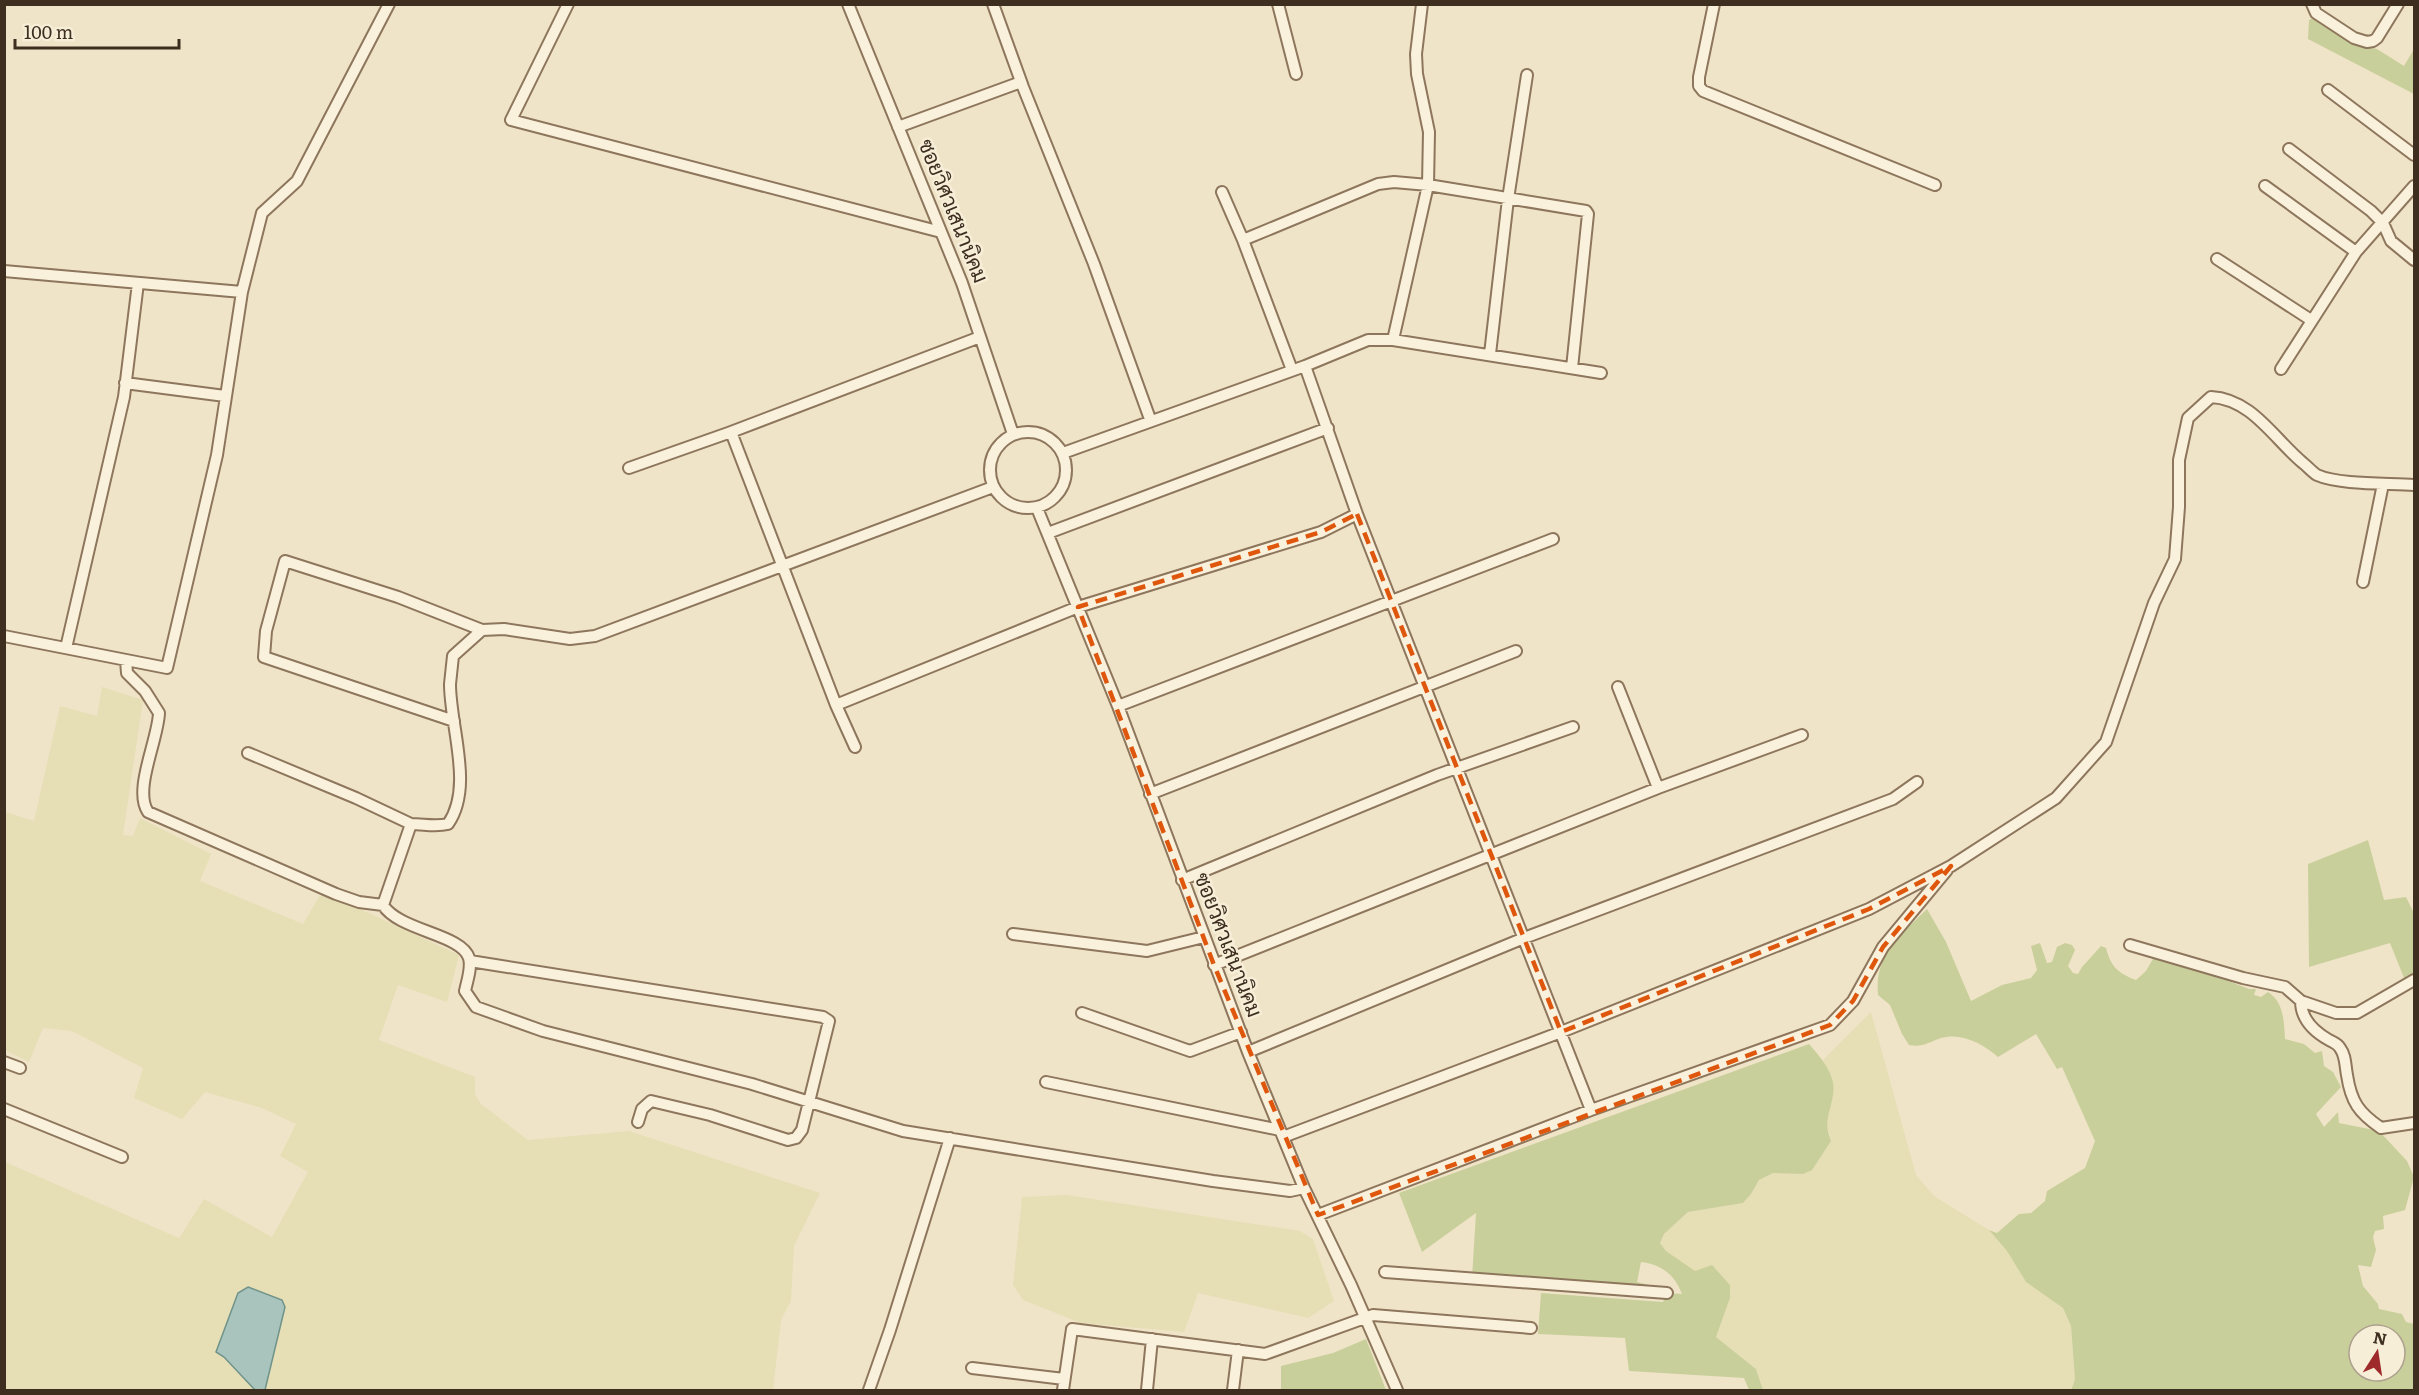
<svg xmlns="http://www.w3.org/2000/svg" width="2419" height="1395" viewBox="0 0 2419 1395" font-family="Literata,Sarabun,serif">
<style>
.farmland{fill:#e6deb5}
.green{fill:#c9cf9b;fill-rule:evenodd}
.water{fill:#a9c4bc;stroke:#6f938a;stroke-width:1.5}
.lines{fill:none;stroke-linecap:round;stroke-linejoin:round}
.minor-casing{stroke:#8d765c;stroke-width:14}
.minor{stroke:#faf1dc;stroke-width:10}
.marked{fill:none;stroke:#df570d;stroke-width:4.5;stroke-dasharray:12 8;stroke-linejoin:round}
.labels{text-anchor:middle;stroke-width:5;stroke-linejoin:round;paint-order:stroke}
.street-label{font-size:21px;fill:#3d2e20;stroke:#f7eed8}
</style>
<rect width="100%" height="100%" fill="#f0e4c8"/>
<!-- farmland -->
<path class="farmland" d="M102 687 143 700 123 835 133 836 140 818 211 854 200 881 303 924 320 895 356 907 459 955 447 1002 398 985 379 1040 475 1077V1094L481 1104 528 1140 629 1131 820 1193 794 1246 791 1301 781 1320 773 1390H5V1162L179 1238 204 1199 272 1237 308 1172 280 1156 296 1124 262 1108 205 1092 182 1119 134 1098 143 1068 72 1031 43 1028 29 1062 5 1050V812L34 821 60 706 97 716Z
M1871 1012 1916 1175 1934 1196 1989 1230 2007 1251 2026 1282 2063 1308 2071 1326 2075 1379 2070 1390H1763L1756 1369 1716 1337 1730 1298 1666 1251 1660 1243 1664 1234 1688 1212 1743 1203 1751 1194 1759 1180 1773 1173 1803 1174 1831 1141 1826 1120 1834 1092 1831 1075 1823 1060Z
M1067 1195 1300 1231 1313 1239 1334 1301 1308 1318 1198 1293 1184 1332 1081 1323 1023 1300 1013 1285 1022 1197Z"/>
<!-- green -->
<path class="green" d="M2315 17 2368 47 2377 49 2404 66 2414 49V94L2308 39 2309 20Z
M2368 840 2384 900 2406 897 2414 913V973L2404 978 2390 943 2309 967 2308 864Z
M1927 909 1946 942 1971 1001 2002 985 2031 978 2037 970 2031 946 2040 943 2047 963 2052 962 2057 947 2065 943 2072 945 2075 950 2068 966 2073 973 2078 974 2082 967 2101 946 2106 948C2111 967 2118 973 2136 980L2146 971 2154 957 2216 976 2249 989H2256L2254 995 2261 997 2268 992C2284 1002 2284 1022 2285 1039L2304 1044 2315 1053 2322 1051 2324 1066 2333 1072 2341 1087 2316 1114 2324 1127 2338 1112 2339 1123 2379 1131 2407 1161 2414 1177 2405 1210 2383 1216 2384 1229 2375 1231 2373 1237 2376 1250 2371 1267 2358 1265 2363 1286 2378 1304 2379 1309 2402 1314 2406 1322 2414 1324V1390H2071L2075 1379 2071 1326 2063 1308 2026 1282 2007 1251 1989 1230 1997 1233 2019 1214 2031 1213 2045 1201 2047 1191 2085 1168 2095 1141 2062 1067 2057 1069 2036 1034 1998 1057C1984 1044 1961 1032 1941 1038 1930 1042 1921 1048 1909 1045L1902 1034 1890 1005 1878 995C1874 954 1901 935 1927 909ZM2359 1335H2395V1371H2359Z
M1809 1044C1821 1058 1837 1075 1833 1095 1830 1115 1823 1120 1831 1141L1812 1170 1803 1174 1773 1173 1759 1180 1751 1194 1743 1203 1688 1212 1664 1234 1660 1243 1666 1251 1695 1271 1712 1265 1730 1285V1298L1716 1337 1756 1369 1763 1390H1749L1744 1378 1629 1371 1625 1338 1538 1334 1541 1293 1663 1302 1666 1294 1472 1278 1476 1213 1422 1252 1399 1193ZM1641 1262C1661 1264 1675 1275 1682 1294L1667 1293 1666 1289 1637 1282Z
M1366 1339 1386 1390H1281V1366L1333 1353Z"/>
<!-- water -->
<path class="water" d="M248 1287 282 1300 285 1307 265 1390H255L224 1357 216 1352 238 1293Z"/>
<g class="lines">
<!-- minor casing -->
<g class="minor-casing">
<path id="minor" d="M568 4 511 120 941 232
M848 4 962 283 1013 434
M993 4 1023 87 1094 264 1150 419
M1278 4 1296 74
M1714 4 1699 77V86L1703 91 1935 185
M2312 4 2316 13 2354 38 2367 42 2373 41 2377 38 2398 4
M2328 90 2414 155
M898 127 1021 82
M2289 149 2371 211 2383 223 2391 241 2414 260
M2265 186 2356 252
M1222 192 1243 240 1292 370
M1243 240 1378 184 1394 182 1428 185 1586 211 1588 214 1572 368
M2217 259 2311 320
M4 271 242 292
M1393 340 1428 185 1429 132 1417 74 1416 54 1422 4
M1490 354 1508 199 1527 75
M1305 366 1357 514 1591 1110
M2281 369 2356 252 2414 186
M125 383 225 396
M990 470a38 38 0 1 1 76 0a38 38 0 1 1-76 0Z
M1063 453 1305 366 1368 340H1393L1601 373
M629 468 731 432
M993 487 595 636 570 639 504 629 482 630 453 656C452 665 451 674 450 684 450 727 474 787 448 824 435 827 424 824 411 824L383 905C399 931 462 934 469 958 472 968 467 981 465 991L476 1007 543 1031 752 1084 903 1131 1213 1181 1290 1191 1304 1188
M1037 508 1118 706 1248 1052 1304 1188 1351 1285 1397 1390
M1048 533 1328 428
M2363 582 2383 484
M4 636 167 668 217 455 242 292 262 213 297 181 389 4
M66 648 124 397 138 283
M126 660 127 673 145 691 159 713C158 740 133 790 148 812L336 894 359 902 383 905
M1618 687 1658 788
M836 705 1078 607 1321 532 1357 514
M1118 706 1553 539
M454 721 264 657 266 631 285 561 398 597 482 630
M855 747 836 705 731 432 980 337
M248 753 356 798 411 824
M1150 794 1516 651
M1182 880 1437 775 1573 727
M1013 934 1147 951 1204 937
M2130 945 2243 978 2285 987 2301 1001 2336 1013H2357L2414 980
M470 961 823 1017 829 1021 802 1130 796 1138 788 1140 710 1115 651 1101 642 1109 638 1122
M1214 965 1658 788 1802 735
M2301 1001C2301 1019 2313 1031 2329 1040 2334 1043 2337 1043 2340 1048 2346 1056 2345 1065 2347 1075 2351 1102 2359 1113 2381 1128L2414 1123
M1082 1013 1190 1051 1241 1032
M1248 1052 1524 938 1893 799 1917 782
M4 1062 20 1068
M1046 1082 1280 1130
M4 1109 122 1157
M1283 1137 1561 1032 1869 909 1951 866 2056 798 2106 742 2154 603 2175 559 2179 507V460L2188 418 2211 397C2252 399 2274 439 2303 463 2307 466 2312 472 2317 475 2339 485 2390 483 2414 485
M1318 1215 1591 1110 1830 1025 1853 1001 1883 947 1947 870
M1385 1272 1667 1293
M972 1368 1064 1379
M869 1390 890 1330 950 1138
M1063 1390 1072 1329 1265 1354 1373 1315 1531 1328
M1147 1390 1152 1339
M1233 1390 1238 1350"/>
</g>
<!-- minor -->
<use href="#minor" class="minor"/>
</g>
<!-- marked area -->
<path class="marked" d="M1357 514 1561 1032 1869 909 1951 866 1883 947 1853 1001 1830 1025 1318 1215 1214 965 1078 607 1321 532Z"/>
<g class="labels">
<!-- street labels -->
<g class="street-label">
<text transform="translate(953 211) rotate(68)" y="7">ซอยวิศวเสนานิคม</text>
<text transform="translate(1228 945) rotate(69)" y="7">ซอยวิศวเสนานิคม</text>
</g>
</g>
<!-- border -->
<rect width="2419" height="1395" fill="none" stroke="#3d2e20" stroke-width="12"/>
<!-- north arrow -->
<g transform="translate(2377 1353) rotate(12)"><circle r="28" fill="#f7eed8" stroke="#ada18e" stroke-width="1.5"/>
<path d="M0-4.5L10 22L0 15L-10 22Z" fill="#9e2a2b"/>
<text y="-9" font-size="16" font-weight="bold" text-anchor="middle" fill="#3d2e20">N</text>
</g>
<!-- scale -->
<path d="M15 39v9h164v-9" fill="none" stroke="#3d2e20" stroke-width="3"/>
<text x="24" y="39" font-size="18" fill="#3d2e20" stroke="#f7eed8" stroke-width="4.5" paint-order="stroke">100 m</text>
</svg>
